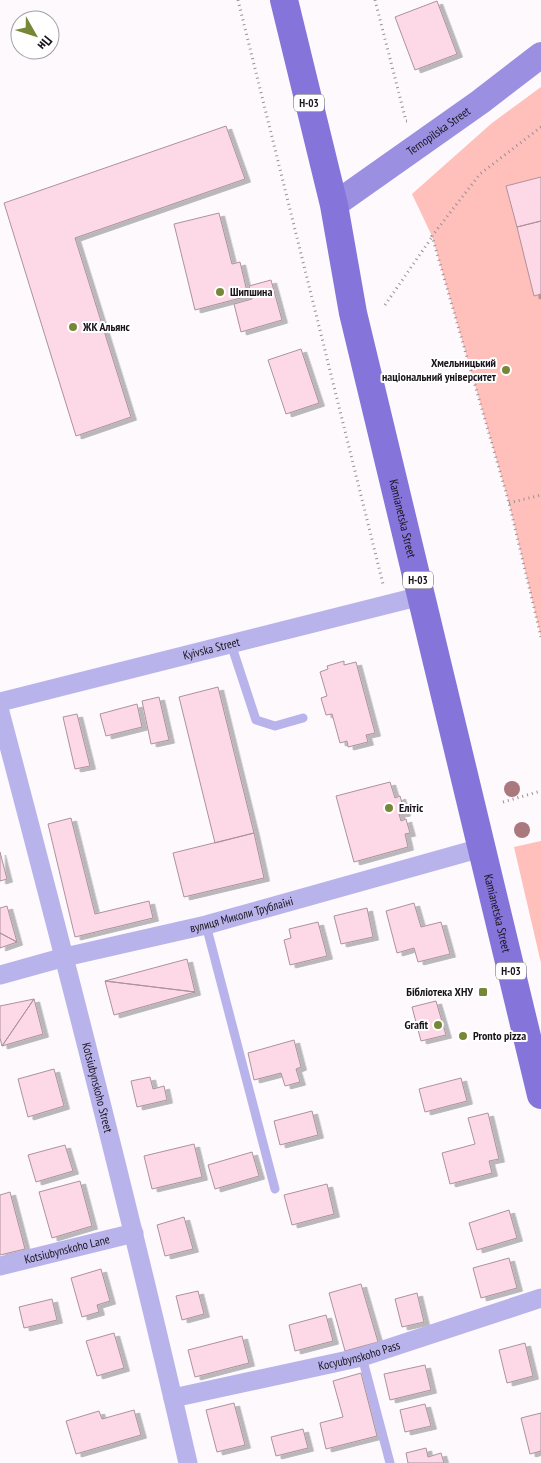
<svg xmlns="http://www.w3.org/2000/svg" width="541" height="1463" viewBox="0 0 541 1463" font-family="'PT Sans Narrow',sans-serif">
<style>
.green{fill:#ffbfba}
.building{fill:#fdd8e6;stroke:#ac929c;filter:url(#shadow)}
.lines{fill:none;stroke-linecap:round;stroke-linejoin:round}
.path{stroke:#979297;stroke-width:3;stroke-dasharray:1 4;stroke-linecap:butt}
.lane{stroke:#b9b3eb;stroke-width:9}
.street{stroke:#b9b3eb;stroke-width:19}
.secondary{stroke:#9a8fe1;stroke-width:26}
.primary{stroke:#8574d9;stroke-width:28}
.tree{fill:#a9797d}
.poi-dot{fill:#768737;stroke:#fff;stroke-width:2}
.labels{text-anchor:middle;stroke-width:4;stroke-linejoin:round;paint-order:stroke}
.shield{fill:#fff;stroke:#5f5a60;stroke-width:1}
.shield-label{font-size:11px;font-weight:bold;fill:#1a141c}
.street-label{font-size:12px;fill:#1a141c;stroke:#fff}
.poi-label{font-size:12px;font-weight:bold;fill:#1a141c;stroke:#fff;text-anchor:start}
</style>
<defs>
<filter id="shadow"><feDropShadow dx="5.5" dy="3" stdDeviation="0" flood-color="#0004"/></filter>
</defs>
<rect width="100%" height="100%" fill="#fdf9fd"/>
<!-- green -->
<path class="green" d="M541 87V637L509 503 432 236 412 194 492 123Z
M541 841V963L514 847Z"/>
<!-- building -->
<path class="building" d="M437 1 457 54 415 70 395 17Z
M226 126 245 179 75 238 131 417 76 436 4 203Z
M541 177V221L517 227 506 186Z
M219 213 232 264 240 262 248 296 195 310 174 224Z
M541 221V294L534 296 517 227Z
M271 280 282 320 241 332 234 304 252 299 249 286Z
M301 349 319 403 286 414 268 360Z
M344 661V665L356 662 375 733 366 735 368 742 348 747 347 741 340 743 332 714 326 715 321 698 327 696 320 672 328 669 327 666Z
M218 687 254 833 215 843 179 697Z
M159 697 169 740 151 744 142 701Z
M137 704 142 727 106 736 100 714Z
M77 714 90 766 75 769 63 717Z
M390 782 395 798 400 796 405 813 399 814 401 821 406 819 410 833 405 834 408 847 354 862 336 796Z
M71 818 95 914 149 901 153 918 75 937 48 824Z
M254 833 264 878 184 897 173 853Z
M0 852 7 879 0 881Z
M414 903 421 927 441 922 450 954 418 962 414 948 397 953 386 911Z
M7 906 17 942 0 933V908Z
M367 908 373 937 341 944 334 916Z
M318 922 327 956 290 965 284 940 291 938 289 929Z
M0 933 17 942 0 948Z
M187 959 195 992 105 981Z
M105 981 195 992 114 1015Z
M34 999 43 1034 2 1046Z
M34 999 2 1046 0 1038V1006Z
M436 1001 446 1035 421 1041 412 1007Z
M294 1040 301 1067 296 1069 300 1082 285 1086 281 1073 254 1080 248 1053Z
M54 1069 64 1106 28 1117 18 1079Z
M150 1077 153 1089 164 1086 167 1100 137 1107 131 1081Z
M461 1078 467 1101 425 1112 419 1089Z
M312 1111 318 1135 280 1145 274 1121Z
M488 1113 499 1159 489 1161 492 1173 450 1184 442 1153 475 1144 468 1118Z
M194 1144 202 1177 152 1189 144 1156Z
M65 1145 73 1171 36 1182 28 1155Z
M252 1152 259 1176 215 1189 208 1165Z
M80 1181 92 1226 52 1238 39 1192Z
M327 1184 334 1214 292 1225 284 1195Z
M10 1192 25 1249 0 1255V1195Z
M509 1210 517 1238 477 1250 469 1223Z
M184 1217 193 1249 165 1256 157 1225Z
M509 1258 517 1288 481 1298 473 1268Z
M101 1269 110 1301 97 1305 99 1312 82 1317 71 1278Z
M361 1284 378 1342 345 1351 329 1293Z
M198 1291 204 1314 182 1320 176 1296Z
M417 1293 424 1322 402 1327 395 1299Z
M52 1299 57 1320 24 1328 19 1307Z
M326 1315 333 1341 295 1351 289 1325Z
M114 1333 124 1368 97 1376 86 1341Z
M242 1336 249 1363 195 1377 188 1350Z
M525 1343 533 1376 507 1383 499 1350Z
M425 1365 431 1390 390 1400 384 1374Z
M361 1373 377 1436 326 1449 320 1423 343 1417 333 1381Z
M234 1403 245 1445 217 1452 206 1410Z
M425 1404 431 1426 405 1432 400 1410Z
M134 1410 141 1435 76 1454 66 1421 99 1411 102 1419Z
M541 1413V1451L530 1454 521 1418Z
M303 1429 308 1448 276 1456 271 1437Z
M426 1448 428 1457 441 1453 444 1463H408L406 1453Z"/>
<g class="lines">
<!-- path -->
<path class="path" d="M238 0 383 584
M375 0 406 121H407
M541 127 480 174 432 236 509 503 541 637
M385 305 432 237
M509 503 541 495
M503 802 541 791"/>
<!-- lane -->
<path class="lane" d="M231 644 256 720 275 726 303 718
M206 925 275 1189
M362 1357 390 1463"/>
<!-- street -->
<g class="street">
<path id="s1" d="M0 702 421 596"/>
<path id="s2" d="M0 712C66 961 130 1211 188 1463"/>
<path id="s3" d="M0 975 65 957 206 925 481 848"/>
<path id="s4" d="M0 1266 134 1233"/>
<path id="s5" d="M173 1398 362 1357 541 1298"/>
</g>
<!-- secondary -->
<path class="secondary" id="s6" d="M334 205 480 102 541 55"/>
<!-- primary -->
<path class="primary" id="s7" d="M284 0 334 205 353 313 541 1095"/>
</g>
<!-- trees -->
<g class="tree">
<circle cx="512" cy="789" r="8"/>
<circle cx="522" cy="830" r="8"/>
</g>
<!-- markers -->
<g class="poi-dot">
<circle cx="220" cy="292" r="5"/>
<circle cx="73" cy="327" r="5"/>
<circle cx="506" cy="370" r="5"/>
<circle cx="389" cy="808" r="5"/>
<rect x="478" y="987" width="10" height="10" rx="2.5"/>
<circle cx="438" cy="1025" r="5"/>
<circle cx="463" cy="1036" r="5"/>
</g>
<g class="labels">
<!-- shield labels -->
<g class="shield">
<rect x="294" y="94.5" width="30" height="17" rx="4"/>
<rect x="403" y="571.5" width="30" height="17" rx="4"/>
<rect x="496" y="962.5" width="30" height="17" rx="4"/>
</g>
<g class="shield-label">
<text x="309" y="107">Н-03</text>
<text x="418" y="584">Н-03</text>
<text x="511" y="975">Н-03</text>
</g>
<!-- street labels -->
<g class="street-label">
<text dy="4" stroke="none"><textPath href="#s6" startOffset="128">Ternopilska Street</textPath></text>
<text dy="4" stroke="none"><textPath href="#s7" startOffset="532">Kamianetska Street</textPath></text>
<text dy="4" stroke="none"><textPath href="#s1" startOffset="218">Kyivska Street</textPath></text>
<text dy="4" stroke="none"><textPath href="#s7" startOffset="938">Kamianetska Street</textPath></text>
<text dy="4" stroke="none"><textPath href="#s3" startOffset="249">вулиця Миколи Трублаїні</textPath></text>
<text dy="4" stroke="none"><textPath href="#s2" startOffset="388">Kotsiubynskoho Street</textPath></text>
<text dy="4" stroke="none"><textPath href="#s4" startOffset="69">Kotsiubynskoho Lane</textPath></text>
<text dy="4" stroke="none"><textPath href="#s5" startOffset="191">Kocyubynskoho Pass</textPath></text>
</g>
<!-- poi labels -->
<g class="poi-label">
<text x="230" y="296">Шипшина</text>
<text x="83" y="331">ЖК Альянс</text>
<text x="496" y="367" text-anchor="end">Хмельницький<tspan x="496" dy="14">національний університет</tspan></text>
<text x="399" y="812">Елітіс</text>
<text x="473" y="996" text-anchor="end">Бібліотека ХНУ</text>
<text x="428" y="1029" text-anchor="end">Grafit</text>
<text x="473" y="1040">Pronto pizza</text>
</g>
</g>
<!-- north arrow -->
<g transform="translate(35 35) rotate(129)"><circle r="24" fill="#ffffff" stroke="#a3a1a4"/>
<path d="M0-4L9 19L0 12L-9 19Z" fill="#768737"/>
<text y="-8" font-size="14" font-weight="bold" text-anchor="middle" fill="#1a141c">Пн</text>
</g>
</svg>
